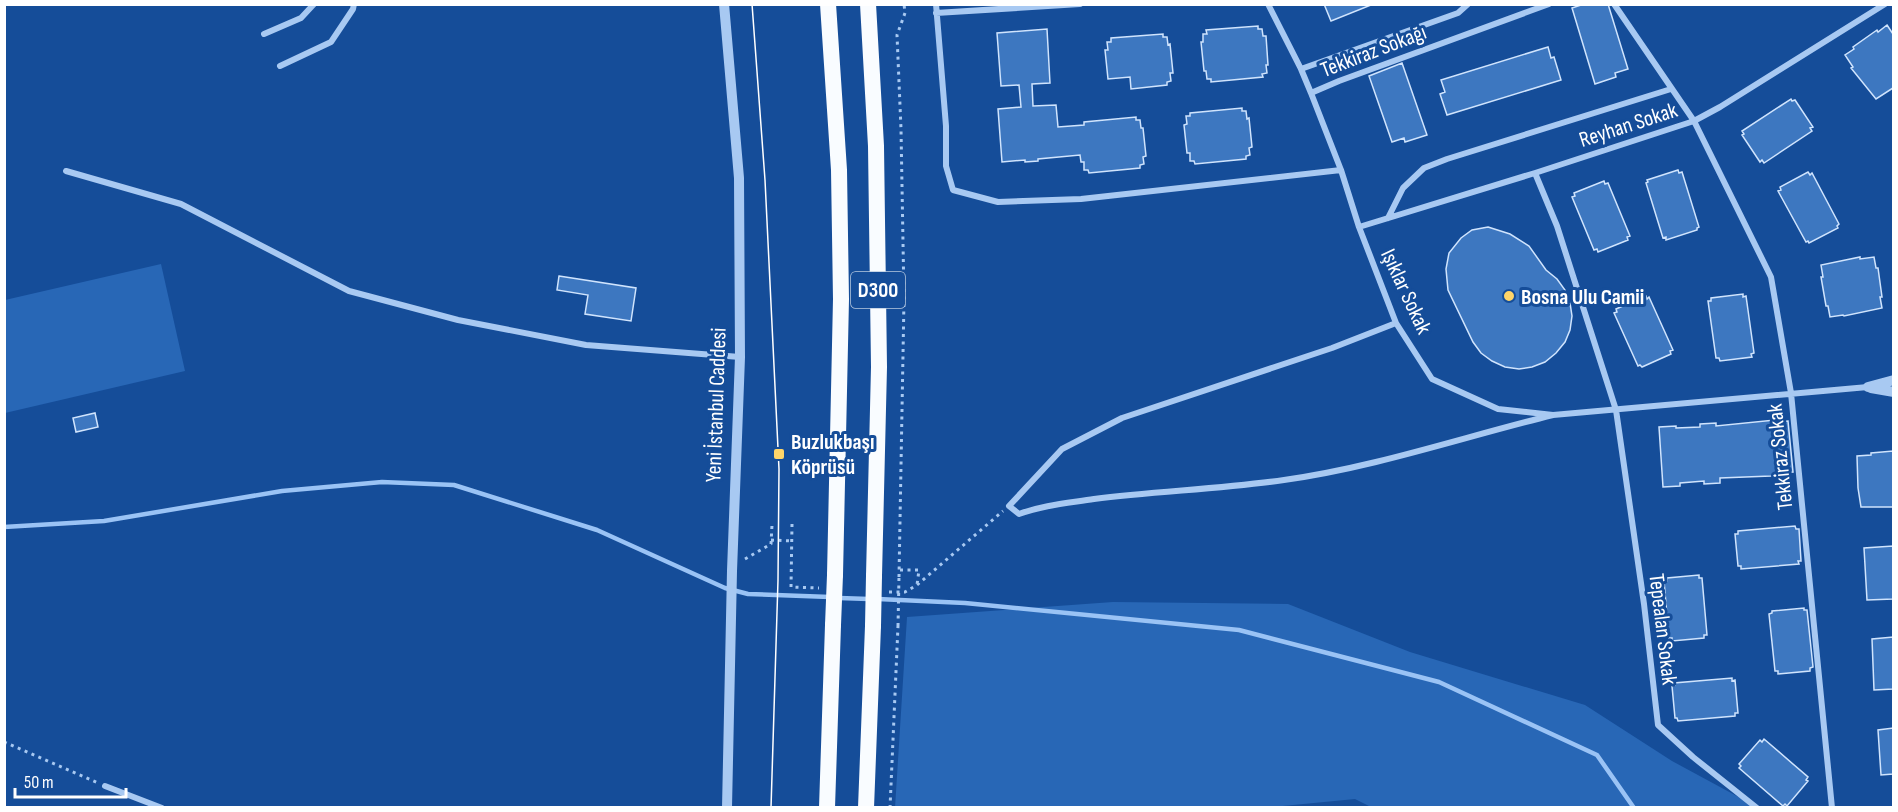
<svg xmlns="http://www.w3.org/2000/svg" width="1898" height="812" viewBox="0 0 1898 812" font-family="'Sofia Sans Condensed',sans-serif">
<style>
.green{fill:#2867b6}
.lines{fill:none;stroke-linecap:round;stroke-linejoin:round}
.stream{stroke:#9ac3f5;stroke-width:4.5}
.building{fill:#3d77c0;stroke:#d0e4fd;stroke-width:1.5}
.path{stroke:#a8c9f2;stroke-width:3;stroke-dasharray:3 4.5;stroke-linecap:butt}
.minor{stroke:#a8c9f2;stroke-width:6}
.tertiary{stroke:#a8c9f2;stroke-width:10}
.trunk{stroke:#f9fcff;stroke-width:16}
.tram{stroke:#fff;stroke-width:1.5}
.path-bridge{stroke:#a8c9f2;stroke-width:3;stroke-dasharray:3 4.5;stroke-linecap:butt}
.trunk-bridge{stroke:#f9fcff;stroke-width:16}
.poi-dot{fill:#ffd569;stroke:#154d99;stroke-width:2}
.labels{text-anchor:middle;stroke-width:6;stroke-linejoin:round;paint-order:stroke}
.shield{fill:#154d99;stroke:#b9cae0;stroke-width:1.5}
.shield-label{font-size:21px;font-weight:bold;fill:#fff}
.street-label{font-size:22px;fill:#fff;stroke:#154d99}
.poi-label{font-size:22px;font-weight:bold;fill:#fff;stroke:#154d99;text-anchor:start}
</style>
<rect width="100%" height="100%" fill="#154d99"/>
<!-- green -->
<path class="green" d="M161 264 185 371 5 413V300Z
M1113 602 1288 604 1410 652 1585 705 1672 761 1757 807 1373 808 1355 799 1263 808H895L907 617Z"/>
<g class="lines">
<!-- stream -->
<path class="stream" d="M4 527 104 521 282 491 382 482 454 485 597 530 725 588 748 594 830 597
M839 598 869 599
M878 599 965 603 1239 630 1439 682 1597 755 1634 808"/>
</g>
<!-- building -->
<path class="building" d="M1324 4H1371V5L1331 21Z
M1584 4H1608L1628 69 1615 73 1616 77 1595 84 1572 8Z
M1887 25 1893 34V88L1876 99 1851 68 1853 67 1845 55 1854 49 1853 47 1877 30 1878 32Z
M1258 26V29H1262L1263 36H1266L1268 65H1266L1267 73 1262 74 1263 77 1211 82V79H1207L1206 71H1204L1201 42H1203V34H1207L1206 30Z
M1047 29 1050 83 1032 84 1033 106 1056 105 1058 127 1084 125V122L1136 117V120H1140L1141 128H1143L1146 156 1143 157 1144 164 1140 165V168L1089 173 1088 170H1084V162H1081L1080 155 1038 159V161L1025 162V160L1002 162 998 109 1021 107 1019 85 1001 86 997 33Z
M1163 34V37H1167L1168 45 1170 44 1173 73H1170L1171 81 1167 82V85L1131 89 1130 77 1108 79 1105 50H1108L1107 42H1111V38Z
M1548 47 1551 58 1554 57 1561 80 1447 115 1440 94 1445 92 1441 80Z
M1402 63 1427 135 1405 142 1404 138 1392 142 1369 76Z
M1791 99 1792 101 1795 100 1813 127 1810 128 1812 131 1764 163 1762 160 1760 162 1742 135 1744 134 1742 131Z
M1242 108V111H1246L1247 119 1249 118 1252 147 1249 148 1250 155 1246 156V159L1195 164 1194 161H1190V153H1187L1184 125 1187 124 1186 116H1190V113Z
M1678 170 1679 173 1682 172 1699 227 1697 228V230L1666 240V237L1663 238 1646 183 1648 182 1647 180Z
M1808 172 1810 175 1812 173 1839 224 1837 226 1838 228 1809 243 1808 241 1806 242 1778 191 1781 190 1780 187Z
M1604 181 1605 184 1608 183 1630 236 1627 237 1628 240 1598 252 1597 249 1594 250 1572 197 1575 196 1574 193Z
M1488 227 1510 234 1529 246 1546 270 1557 279 1565 290 1570 303 1572 316 1570 330 1565 342 1556 353 1545 362 1532 367 1519 369 1505 367 1492 361 1481 353 1473 342 1448 290 1446 269 1449 253 1461 238 1472 230Z
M1860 257V259L1874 257 1876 268H1878L1882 297H1880L1882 308 1844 316 1843 315 1830 317 1828 306H1826L1821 277H1823L1821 265Z
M559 276 636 288 631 321 585 314 588 295 557 290Z
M1743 294V297L1746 296 1754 353 1751 354 1752 357 1720 361 1719 358H1716L1708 301H1711V298Z
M1646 296 1647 299 1649 297 1673 350 1670 351 1671 354 1642 367 1640 365 1638 366 1614 313 1617 312 1616 309Z
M95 413 98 427 76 432 73 418Z
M1775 420 1776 422 1788 421 1793 472 1780 473V475L1771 476 1720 478V483L1704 484V481L1680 483V486L1663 487 1659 427 1676 426V428L1700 427V424L1716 423V426Z
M1893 451V507H1861L1858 488 1857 456 1871 455V453Z
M1795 526 1796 529H1799L1801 561H1798L1799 564 1741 569V566H1738L1735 534H1738V531Z
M1893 546V599L1867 600 1864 548Z
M1699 575V578H1702L1707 635H1704V638L1672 641V638H1669L1664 581H1667V578Z
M1804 608V610H1807L1813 667 1810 668V671L1778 674V671H1775L1769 614 1772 613V611Z
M1893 637V689L1874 690 1872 639Z
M1732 678V681L1735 680 1738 713H1735V716L1678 721 1677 718H1675L1672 686 1675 685 1674 683Z
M1893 728V774L1881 775 1878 730Z
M1764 739 1808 777 1806 780 1808 781 1787 806 1785 804 1783 806 1739 768 1741 766 1739 764 1760 740 1762 742Z"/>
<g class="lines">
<!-- path -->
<path class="path" d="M792 524 791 587 819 588
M771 540 792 541
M745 559 771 544 772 525
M900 570H919L917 585
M899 577 904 299 901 129 897 35 905 13 904 4
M889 592H905L917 585 1003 511
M4 742 98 783
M890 808 898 626"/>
<!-- minor -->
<path class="minor" d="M936 4 946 126V166L953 190 998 202 1081 199 1341 170
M1268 4 1301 69 1311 93 1341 170 1359 227 1396 323 1432 379 1498 409 1553 415 1868 387
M1614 4 1694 121 1771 277 1791 393 1832 808
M936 13 1080 4
M264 34 301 18 314 4
M280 66 331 42 353 9 354 4
M1301 69 1458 13 1468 4
M1311 93 1339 81 1549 4
M66 171 181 204 349 291 458 320 586 345 740 357
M1535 173 1557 226 1616 410 1644 604 1658 725 1693 757 1757 808
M1388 218 1403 188 1424 168 1447 159 1671 89
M1359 227 1535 173 1694 121 1720 107 1885 4
M1396 323 1332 348 1122 418 1062 449 1009 506 1019 514C1043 505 1069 503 1094 499 1157 491 1221 489 1284 480 1376 467 1463 437 1553 415
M105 786 162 808"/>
<!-- tertiary -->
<path class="tertiary" d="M724 4 739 178 740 357 732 571 727 808
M1868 387 1894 380
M1871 388 1894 392"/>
<!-- trunk -->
<path class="trunk" d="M828 4 839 170 841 299 835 575
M868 4 876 146 879 367 874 576
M827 808 833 625
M866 808 873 626"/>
<!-- tram -->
<path class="tram" d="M752 4 765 180 779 469 778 580 771 808"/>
<!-- path-bridge -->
<path class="path-bridge" d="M898 626 899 577"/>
<!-- trunk-bridge -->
<path class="trunk-bridge" d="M833 625 835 575
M873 626 874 576"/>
</g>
<!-- markers -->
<g class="poi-dot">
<circle cx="1509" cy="296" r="6"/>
<rect x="773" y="448" width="12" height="12" rx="3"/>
</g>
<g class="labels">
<!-- shield labels -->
<rect class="shield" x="851" y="272" width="54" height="36" rx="4.5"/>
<g class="shield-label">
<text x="878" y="297">D300</text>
</g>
<!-- street labels -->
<g class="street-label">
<text transform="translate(1373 50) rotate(-21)" y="8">Tekkiraz Sokağı</text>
<text transform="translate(1628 124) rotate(-18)" y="8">Reyhan Sokak</text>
<text transform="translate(1407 291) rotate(65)" y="8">Işıklar Sokak</text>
<text transform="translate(715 405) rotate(-88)" y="8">Yeni İstanbul Caddesi</text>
<text transform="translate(1779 457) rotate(-96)" y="8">Tekkiraz Sokak</text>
<text transform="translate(1664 629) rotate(83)" y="8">Tepealan Sokak</text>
</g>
<!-- poi labels -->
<g class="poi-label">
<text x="1521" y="304">Bosna Ulu Camii</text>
<text x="791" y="449">Buzlukbaşı<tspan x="791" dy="25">Köprüsü</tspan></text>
</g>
</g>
<!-- border -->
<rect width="1898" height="812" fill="none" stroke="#ffffff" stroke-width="12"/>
<!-- scale -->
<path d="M15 788v9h111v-9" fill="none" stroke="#ffffff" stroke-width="3"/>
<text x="24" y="788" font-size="18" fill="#ffffff" stroke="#154d99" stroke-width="4.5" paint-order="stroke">50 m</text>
</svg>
